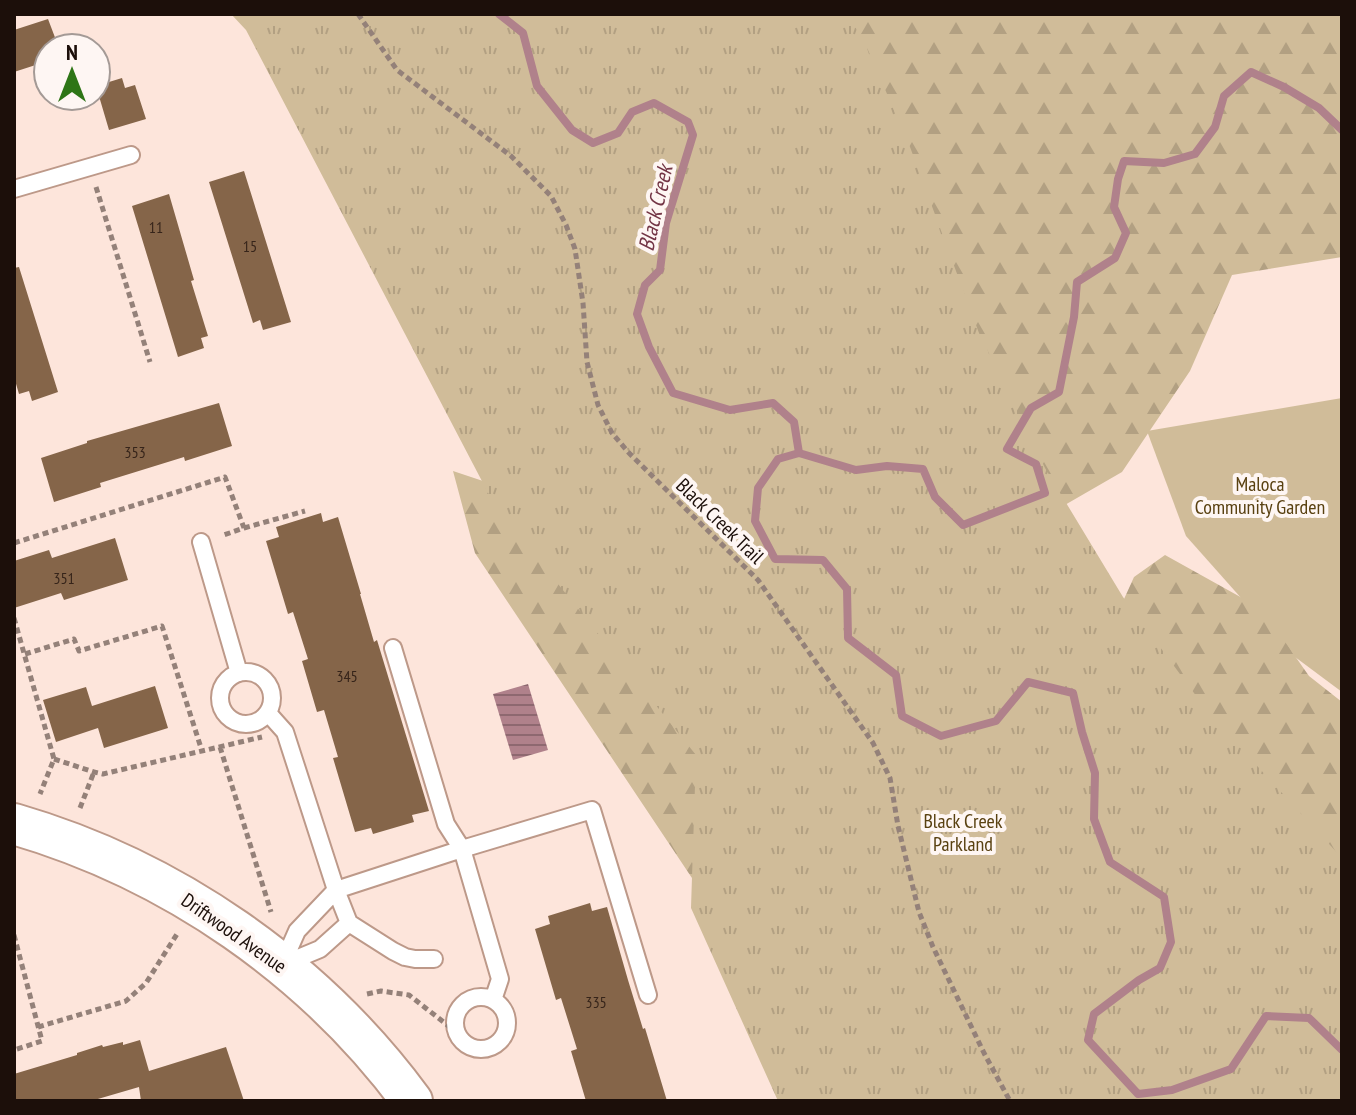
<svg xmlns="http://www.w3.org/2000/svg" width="1356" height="1115" viewBox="0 0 1356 1115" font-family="'PT Sans Narrow',sans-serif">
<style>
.green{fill:#d0bc99}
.forest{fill:url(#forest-firs)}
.park{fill:url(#park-tufts)}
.water{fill:url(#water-rules)}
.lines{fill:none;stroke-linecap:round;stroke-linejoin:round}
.stream{stroke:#b0818b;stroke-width:8}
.building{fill:#856549}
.service-casing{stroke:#bd9989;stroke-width:20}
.tertiary-casing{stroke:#bd9989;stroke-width:44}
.path{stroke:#948179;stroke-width:5;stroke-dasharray:6 4;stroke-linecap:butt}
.service{stroke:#fff;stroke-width:16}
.tertiary{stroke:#fff;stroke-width:40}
.labels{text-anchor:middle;stroke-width:8;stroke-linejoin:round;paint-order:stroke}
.number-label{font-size:16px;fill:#36241a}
.park-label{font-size:20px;fill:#594111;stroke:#fef6f3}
.street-label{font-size:20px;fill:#1c0f0a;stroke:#fef6f3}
.water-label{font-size:22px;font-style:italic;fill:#733545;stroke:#fef6f3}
</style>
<defs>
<pattern id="forest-firs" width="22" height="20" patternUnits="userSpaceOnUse" patternTransform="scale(2)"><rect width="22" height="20" fill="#d0bc99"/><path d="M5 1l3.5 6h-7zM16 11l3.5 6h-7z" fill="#b2a082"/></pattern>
<pattern id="park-tufts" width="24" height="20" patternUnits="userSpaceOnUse" patternTransform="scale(2)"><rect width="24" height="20" fill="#d0bc99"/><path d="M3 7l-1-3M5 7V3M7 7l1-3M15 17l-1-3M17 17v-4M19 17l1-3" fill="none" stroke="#b2a082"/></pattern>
<pattern id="water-rules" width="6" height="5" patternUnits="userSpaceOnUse" patternTransform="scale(2)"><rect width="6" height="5" fill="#b0818b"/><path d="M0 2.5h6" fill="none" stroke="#8e6870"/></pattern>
</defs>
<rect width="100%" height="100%" fill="#fde5db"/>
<!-- green -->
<path class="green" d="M1342 398V692L1291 654 1186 536 1147 431Z"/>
<!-- forest -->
<path class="forest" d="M666 14H1342V257L1232 275 1190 371 1122 472 999 543Z
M453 471 661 540 724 594 716 914 475 553Z
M1165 555 1262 609 1309 676 1342 702V1101L1115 619 1134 577Z"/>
<!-- park -->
<path class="park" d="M231 14H848L868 50 910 147 979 333 1045 468 1123 597 1211 716 1342 858V1101H778L691 908 696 755 495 506 246 30Z"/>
<!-- water -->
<path class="water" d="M528 684 548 750 513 760 493 694Z"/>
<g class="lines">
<!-- stream -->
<path class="stream" d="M499 14 523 33 537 86 572 130 593 143 618 133 632 112 654 103 688 122 693 135 666 223 660 270 645 285 637 314 649 347 673 393 730 410 773 403 794 422 799 453
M799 453 778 459 758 488 755 521 775 559 823 560 847 589 848 638 896 675 902 716 941 736 996 721 1028 682 1073 693 1082 732 1095 773 1094 819 1110 862 1164 897 1171 942 1160 968 1139 980 1094 1014 1088 1040 1138 1094 1172 1090 1231 1069 1266 1016 1309 1018 1342 1050
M799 453 856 470 887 466 923 469 935 497 963 525 1045 493 1036 464 1007 449 1031 408 1059 392 1074 317 1077 282 1115 258 1126 233 1114 207 1118 179 1124 161 1164 163 1195 154 1215 127 1224 96 1251 72 1284 87 1319 108 1342 130"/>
</g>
<!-- building -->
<path class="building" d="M48 19 59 48H48V61L14 72V30Z
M122 78 125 88 135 85 146 119 109 130 96 86Z
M244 171 291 322 263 330 260 320 253 323 209 182Z
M169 194 194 280 191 281 208 336 201 338 204 348 178 357 132 206Z
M19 267 58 392 32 401 29 391 19 394 14 377V268Z
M219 403 232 446 185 461 184 457 100 483 101 487 54 502 41 458 87 443V441Z
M321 513 323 522 338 517 361 594H360L374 642 377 640 429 811 412 815 414 822 373 834 371 828 355 832 333 758 338 757 324 710 317 712 302 661 308 659 293 612 288 614 266 541 279 537 276 527Z
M115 538 128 580 64 600 61 593 14 608V561L49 550 52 558Z
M155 686 168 728 104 748 98 728 56 742 43 700 86 687 92 706Z
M590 903 592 911 607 907 628 980 643 1029 645 1028 667 1101H586L571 1051 577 1049 561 998 556 1000 535 929 550 924 548 916Z
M140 1040 149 1071 226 1047 244 1101H141L139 1087 91 1101H14V1074L77 1055V1053L102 1045 103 1047 123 1042V1045Z"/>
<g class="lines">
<!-- service casing -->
<g class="service-casing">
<path id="service" d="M14 189 131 155
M201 542 239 673
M393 648 446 824 462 849 500 979 493 1000
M220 698a26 26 0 1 1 52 0a26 26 0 1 1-52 0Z
M268 713 285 732 336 890 349 923 393 951 405 957 415 959H434
M284 964 320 949 349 923
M282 965 297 931 336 890 462 849 592 810 648 995
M455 1023a26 26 0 1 1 52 0a26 26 0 1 1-52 0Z"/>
</g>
<!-- tertiary casing -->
<g class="tertiary-casing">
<path id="tertiary" d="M14 824C172 870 314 968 412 1101"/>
</g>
<!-- path -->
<path class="path" d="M358 14 397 70 511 156 551 196 566 225 575 249 583 303 587 362 598 405 612 433 629 453 758 580 873 743 890 778 898 826 919 912 933 947 984 1053 1010 1101
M96 187 150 362
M244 528 305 511
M14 543 225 477 244 528 221 536
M14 618 54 759 40 794
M25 654 74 639 79 651 162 626 202 751
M220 747 271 912
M54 759 94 772 103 774 262 737
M80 808 94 772
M14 935 42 1041 14 1050
M367 994 381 991 409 995 455 1031
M38 1027 126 1001 146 983 177 934"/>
<!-- service -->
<use href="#service" class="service"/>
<!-- tertiary -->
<use href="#tertiary" class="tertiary"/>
</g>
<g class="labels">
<!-- number labels -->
<g class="number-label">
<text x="156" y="233">11</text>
<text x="250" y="252">15</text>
<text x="135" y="458">353</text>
<text x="64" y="584">351</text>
<text x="347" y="682">345</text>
<text x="596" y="1008">335</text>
</g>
<!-- park labels -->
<g class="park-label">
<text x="1260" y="491">Maloca<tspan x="1260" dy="23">Community Garden</tspan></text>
<text x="963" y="828">Black Creek<tspan x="963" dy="23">Parkland</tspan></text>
</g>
<!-- street labels -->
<g class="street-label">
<text transform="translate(720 521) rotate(44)" y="7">Black Creek Trail</text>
<text transform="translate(234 933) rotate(35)" y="7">Driftwood Avenue</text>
</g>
<!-- water labels -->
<g class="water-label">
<text transform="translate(655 208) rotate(-77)" y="8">Black Creek</text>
</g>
</g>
<!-- border -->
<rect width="1356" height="1115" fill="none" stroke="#1c0f0a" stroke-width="32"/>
<!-- north arrow -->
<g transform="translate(72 72)"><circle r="38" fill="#fef6f3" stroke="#a49a96" stroke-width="2"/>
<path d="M0-6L14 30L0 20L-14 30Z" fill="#2e7516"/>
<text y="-12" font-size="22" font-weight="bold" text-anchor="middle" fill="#1c0f0a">N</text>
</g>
</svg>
